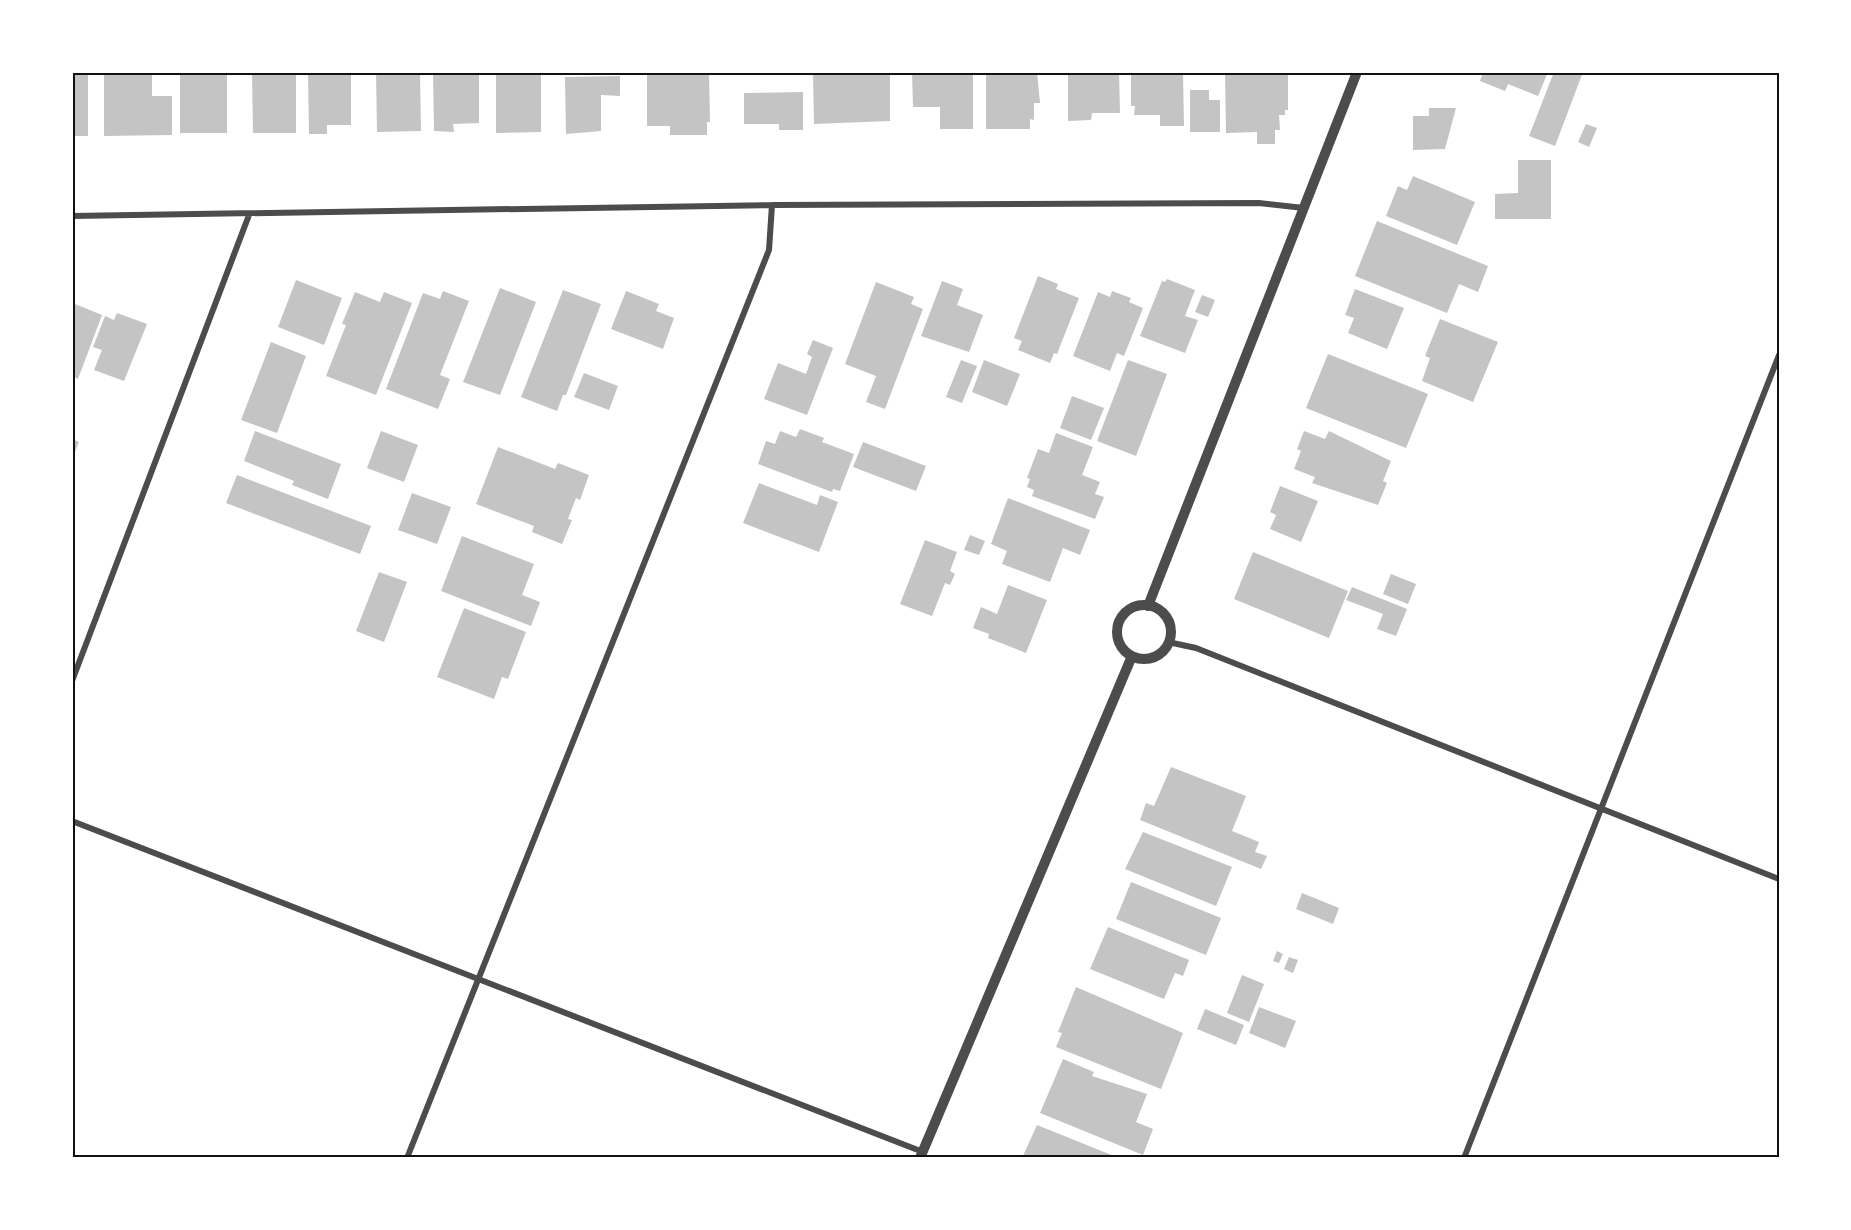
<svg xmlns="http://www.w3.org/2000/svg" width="1851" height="1230" viewBox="0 0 1851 1230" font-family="Inter,sans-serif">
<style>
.building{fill:#c4c4c4}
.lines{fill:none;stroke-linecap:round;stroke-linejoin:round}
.minor{stroke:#4c4c4c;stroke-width:6}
.tertiary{stroke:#4c4c4c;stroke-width:10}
.neatline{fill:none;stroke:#111;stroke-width:2}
</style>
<rect width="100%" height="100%" fill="#fff"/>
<!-- building -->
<path class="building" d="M72 72H88V136H72Z
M104 72H152V96H172V135L104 136Z
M180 72H227V133H180Z
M252 72H296V133H253Z
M308 72H351V125H327V134H309Z
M376 72H420L421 131 377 132Z
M433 72H479V123L453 124 454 132 434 131Z
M496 72H541V132L496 133Z
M647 72H709L710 122H707V135H670V126H647Z
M813 72H890V121L814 124Z
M912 72H973V129H940V107H913Z
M986 72H1037L1040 103H1034V120L1030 119V129H986Z
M1068 72H1119L1120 113H1092L1091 120 1068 121Z
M1131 72H1183L1184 126H1160V115H1134L1135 106H1131Z
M1225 72H1288V110H1285V115H1279L1280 130H1275V144H1257V132L1226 133Z
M1483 72H1548L1538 96 1508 84 1505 91 1480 81Z
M1554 72H1583L1555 146 1529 136Z
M620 76V96L601 95V131L566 134 565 77Z
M1190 90H1209V100H1220V132H1190Z
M803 92V130H779V124H744V93Z
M1429 108H1456L1445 149 1413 150V116H1429Z
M1586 124 1597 128 1589 147 1578 142Z
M1518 160H1551V219H1495V194L1518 193Z
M1413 176 1475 202 1457 245 1386 216 1398 186 1407 190Z
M1377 221 1488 266 1478 292 1459 284 1447 313 1355 276Z
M1038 276 1058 284 1056 289 1079 298 1057 354 1054 353 1050 363 1018 350 1022 341 1014 338Z
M1167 279 1195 290 1185 316 1198 320 1185 353 1140 336 1162 281 1165 282Z
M296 280 342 298 324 345 278 327Z
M942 281 963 289 957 305 983 315 969 352 921 336Z
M876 282 914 297 911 304 923 309 885 409 866 402 876 376 845 364Z
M500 288 536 302 500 395 463 382Z
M1355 289 1404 308 1387 349 1348 333 1354 318 1345 315Z
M563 290 601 304 566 395H563L557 411 521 397Z
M443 291 469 301 440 375 450 379 438 409 386 389 423 293 440 299Z
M626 291 659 304 656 311 674 318 663 349 611 329Z
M1112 291 1131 298 1129 302 1143 308 1124 356 1117 353 1110 371 1073 356 1098 292 1110 297Z
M355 292 380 302 384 292 412 303 376 395 326 376 346 325 342 324Z
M1202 295 1215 300 1208 317 1195 312Z
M75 304 102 315 78 379 72 376V311Z
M117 313 147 324 124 381 94 370 102 350 93 347 105 316 114 320Z
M1440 319 1498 342 1473 402 1422 381 1430 358 1425 356Z
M813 340 833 348 807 415 764 399 778 363 806 374 812 357 807 354Z
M271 342 306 356 277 433 241 420Z
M1328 354 1428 394 1406 448 1306 408Z
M961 360 977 366 962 403 946 397Z
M984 360 1020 374 1007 406 972 392Z
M1128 360 1167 374 1136 456 1097 441Z
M584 373 618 386 609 410 574 397Z
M1072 396 1104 408 1091 440 1060 428Z
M800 429 824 438 822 442 854 454 840 491 833 489 832 492 758 464 766 441 775 444 780 431 796 437Z
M255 431 341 464 328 499 292 485 294 481 244 461Z
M381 431 418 445 404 482 367 468Z
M1304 431 1325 439 1329 431 1391 461 1383 481 1387 483 1378 505 1312 483 1315 477 1294 469 1301 451 1297 449Z
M1056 433 1093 447 1082 475 1100 482 1095 494 1104 497 1095 519 1032 496 1034 490 1027 487 1030 479 1027 478 1038 449 1049 453Z
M72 439 79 442 72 459Z
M863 442 926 466 916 491 853 467Z
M498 447 555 469 558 463 589 475 580 500 576 498 568 519 572 520 562 544 532 532 534 526 476 504Z
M237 475 371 526 360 554 226 503Z
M759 483 817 505 820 495 838 502 819 552 743 523Z
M1280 486 1318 501 1301 542 1270 529 1276 515 1270 512Z
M412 493 451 507 437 544 398 530Z
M1008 498 1090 530 1080 555 1063 548 1050 582 1002 564 1007 551 991 544Z
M970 535 985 541 979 555 964 550Z
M462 536 534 564 522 595 540 602 531 626 441 591Z
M925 540 957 552 950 571 955 574 950 585 945 583 932 616 900 604Z
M1253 552 1348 591 1329 638 1234 599Z
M379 572 407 582 384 642 356 631Z
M1391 574 1416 584 1408 604 1383 594Z
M1008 585 1047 600 1026 653 988 638 989 634 973 628 981 607 997 614Z
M1352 587 1407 609 1396 636 1377 629 1383 614 1346 600Z
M464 608 526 632 508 679 502 677 494 699 437 677Z
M1171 767 1246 796 1232 831 1259 842 1255 852 1267 856 1261 869 1140 820 1146 803 1154 806Z
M1143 832 1232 867 1216 906 1125 869Z
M1131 882 1221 918 1206 955 1116 919Z
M1302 893 1339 908 1333 924 1296 909Z
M1108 927 1189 960 1183 976 1175 973 1164 999 1090 969Z
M1277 951 1283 954 1279 963 1273 961Z
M1289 957 1298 960 1293 973 1284 969Z
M1242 975 1264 984 1249 1022 1227 1013Z
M1076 987 1183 1033 1161 1089 1056 1047 1062 1033 1058 1032Z
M1259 1007 1296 1021 1285 1048 1249 1033Z
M1205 1009 1244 1025 1236 1045 1197 1029Z
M1063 1059 1094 1072 1092 1076 1147 1094 1136 1122 1153 1129 1143 1155 1040 1113Z
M1037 1125 1119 1158H1022Z"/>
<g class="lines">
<!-- minor -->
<path class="minor" d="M72 216 772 205 1259 203 1304 208
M1168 642 1196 648 1779 879
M72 681 249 215
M72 821 923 1152
M407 1158 769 250 772 205
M1464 1158 1779 355"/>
<!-- tertiary -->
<path class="tertiary" d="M1117 632a27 27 0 1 1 54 0a27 27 0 1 1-54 0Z
M1148 606 1357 72
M920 1158 1132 656"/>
</g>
<!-- border -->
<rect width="1851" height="1230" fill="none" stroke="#ffffff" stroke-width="147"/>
<rect x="74" y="74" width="1704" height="1082" class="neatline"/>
</svg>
